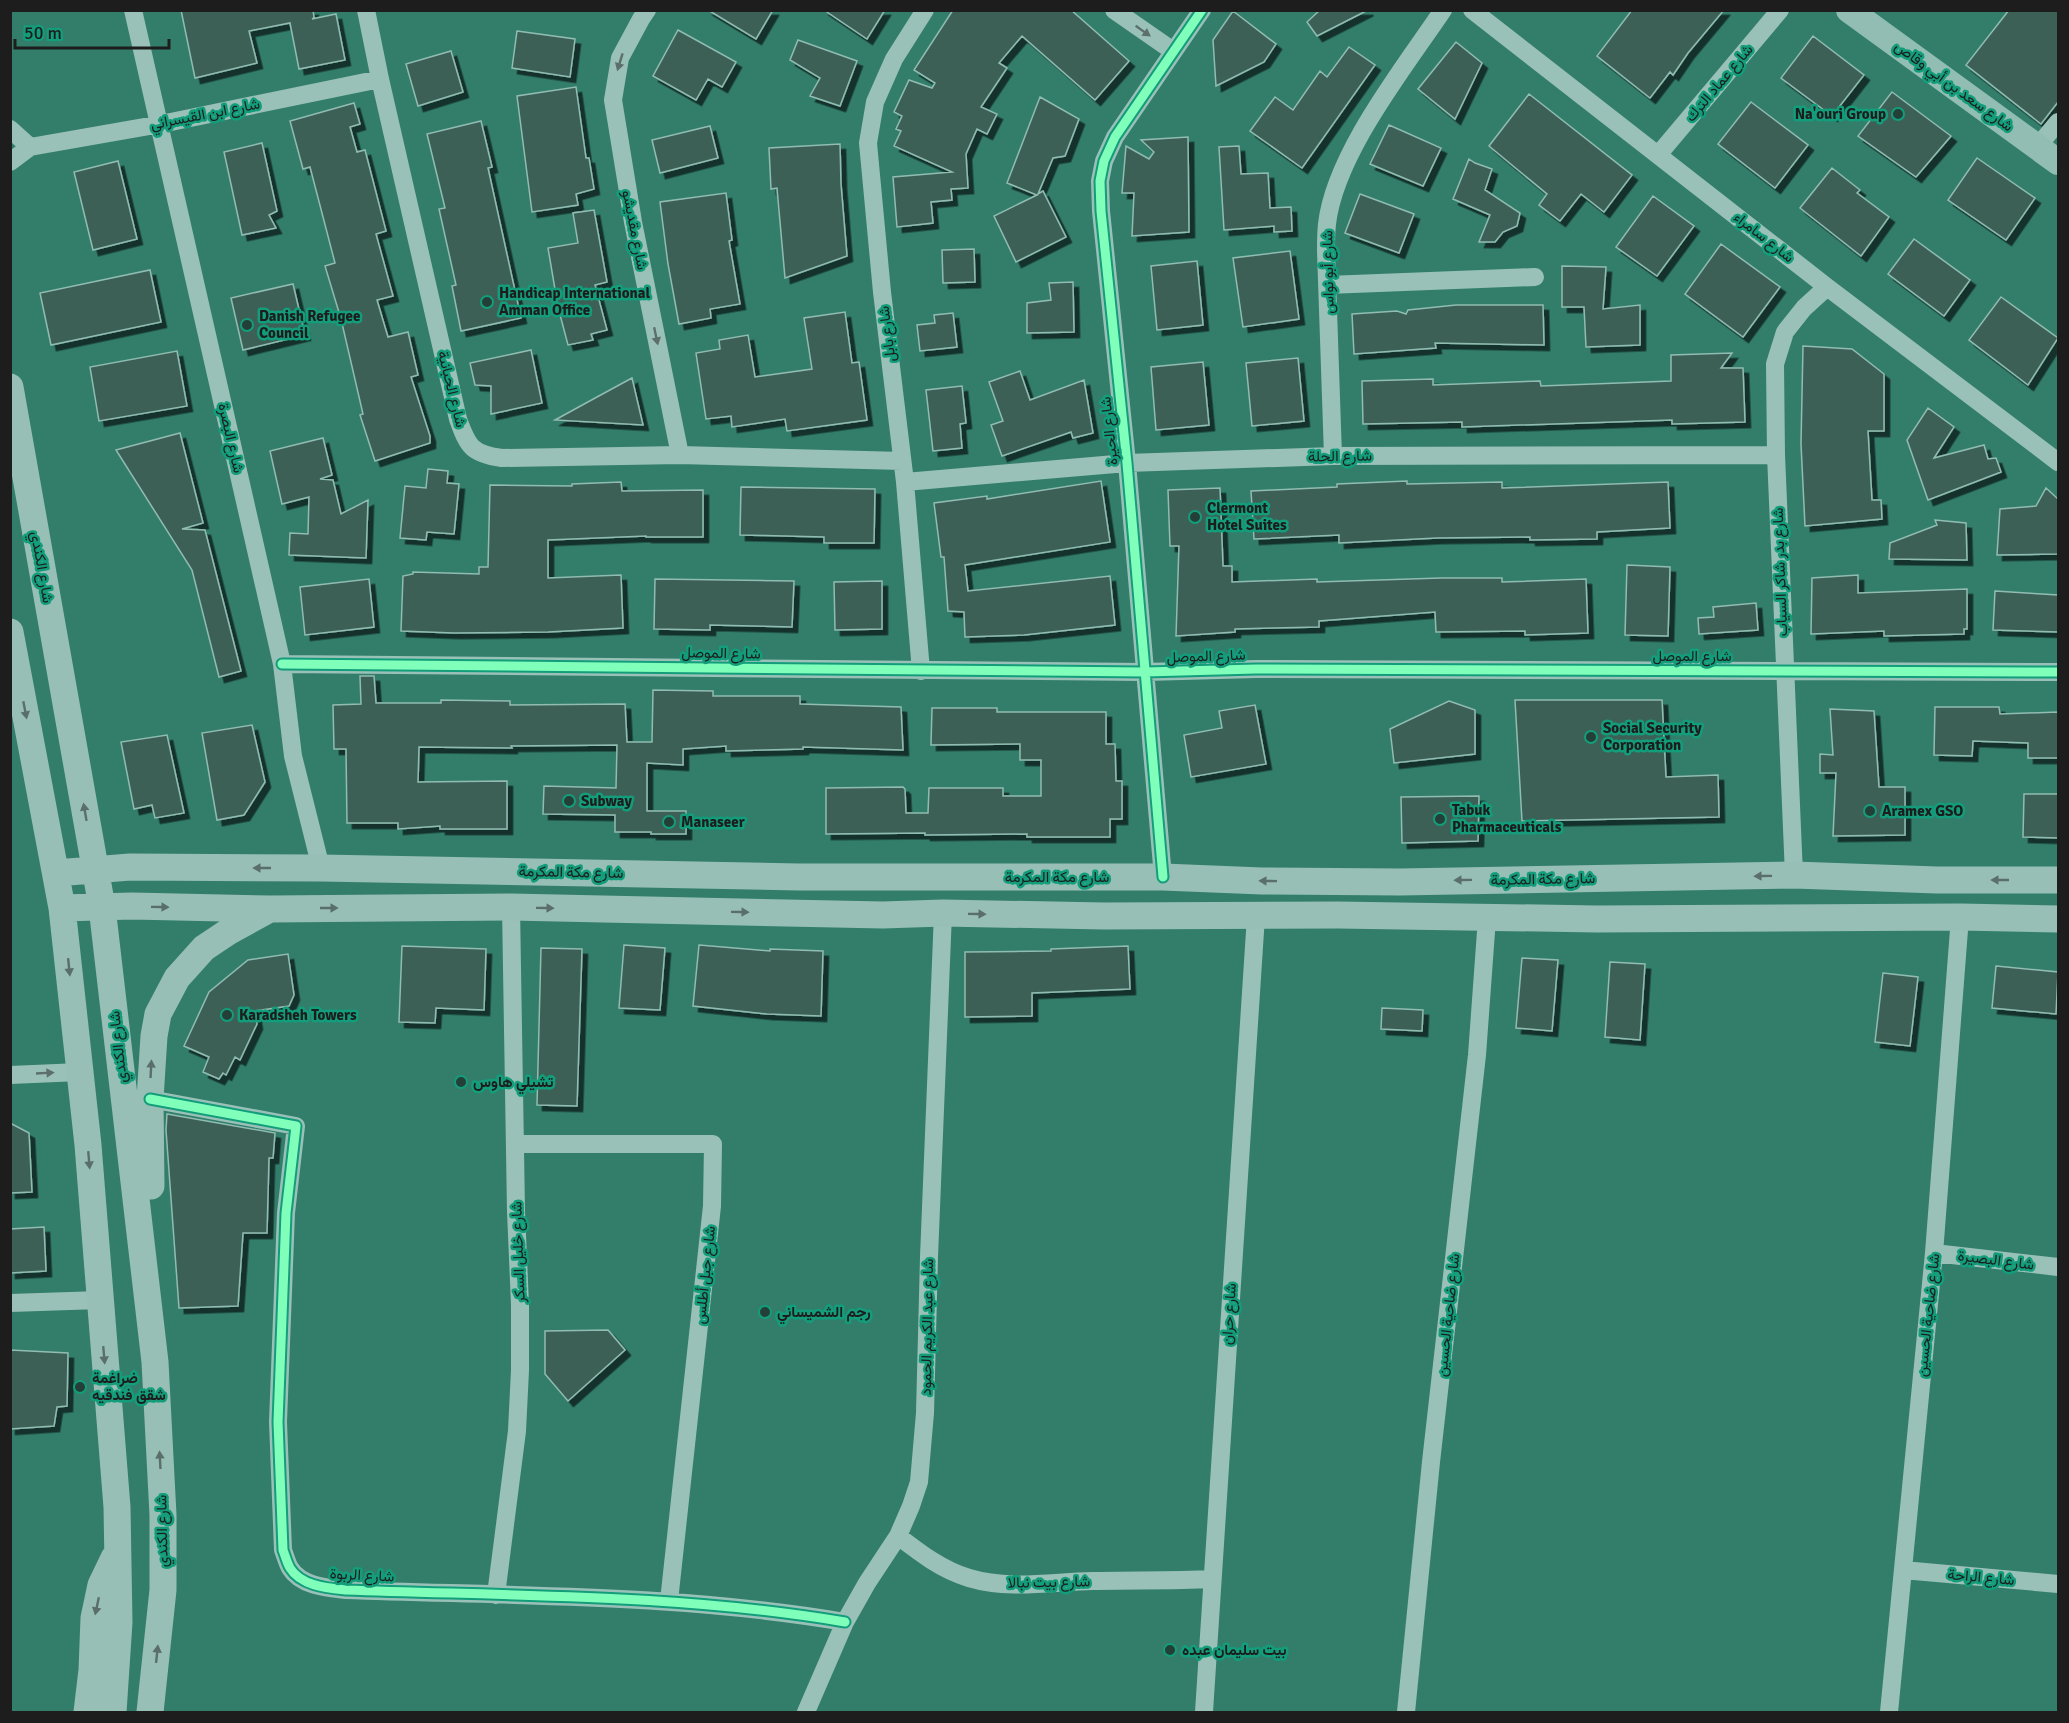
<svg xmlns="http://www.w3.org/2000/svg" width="2069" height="1723" viewBox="0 0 2069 1723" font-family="Signika,Vazirmatn,sans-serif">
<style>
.building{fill:#3c6057;stroke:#91bcb1;stroke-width:1.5;filter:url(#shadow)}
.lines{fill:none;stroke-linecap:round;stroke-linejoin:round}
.street{stroke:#9ac1b7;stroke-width:18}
.secondary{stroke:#92bdb2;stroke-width:26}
.primary{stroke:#97bfb6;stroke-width:27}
.cycleway-casing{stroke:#139d7b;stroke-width:13}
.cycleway{stroke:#80ffba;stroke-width:9}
.oneway{fill:#5c6f6a}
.oneway2{fill:#5a6e6a}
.poi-dot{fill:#243f38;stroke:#139d7b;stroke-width:2}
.labels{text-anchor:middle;stroke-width:5;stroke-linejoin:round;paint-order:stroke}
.street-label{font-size:15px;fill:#1d1d1d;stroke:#139d7b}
.poi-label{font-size:15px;font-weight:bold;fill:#1d1d1d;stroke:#139d7b;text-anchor:start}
</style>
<defs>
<filter id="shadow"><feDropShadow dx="5.5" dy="5.5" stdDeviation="0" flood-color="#0009"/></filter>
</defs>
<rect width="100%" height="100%" fill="#327e6b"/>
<!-- building -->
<path class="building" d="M181 10H313L314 18 312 19 336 14 345 60 299 69 290 23 249 31 257 63 195 78Z
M708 10H773L756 39Z
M824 10H885L867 39Z
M953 10H1071L1129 61 1095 100 1022 36 999 63 1007 68 981 107 997 114 987 134 977 129 966 154 968 188 951 189 952 200 931 202 933 223 897 227 893 177 952 172 894 146 901 131 896 129 902 116 894 112 909 80 932 88 935 83 914 70Z
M1320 10H1368L1317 36 1307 22Z
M1632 10H1724L1688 53 1673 75 1670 72 1650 98 1597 56Z
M2009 10H2058V102L2041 124 1966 65Z
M1233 11 1276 44 1264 62 1216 86 1213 40Z
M678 30 736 62 722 87 708 79 696 100 653 76Z
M517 31 575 39 570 77 512 68Z
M1813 36 1864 75 1832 116 1781 78Z
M798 40 857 61 840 106 810 96 820 78 790 60Z
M1456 42 1482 63 1455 119 1418 89Z
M1349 47 1375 65 1302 168 1250 131 1275 97 1293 110 1320 71 1327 77Z
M451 51 463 92 418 106 406 64Z
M576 87 586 158H589L594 189 576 194 578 205 532 212 517 96Z
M1892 92 1951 136 1916 177 1858 136Z
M1529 94 1632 175 1604 212 1581 194 1560 221 1539 205 1547 194 1489 146Z
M1040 97 1079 119 1065 156 1053 158 1038 194 1043 191 1066 237 1016 262 994 216 1037 195 1007 183Z
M1751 102 1808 145 1775 188 1718 144Z
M354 103 360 124 350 127 357 152 365 150 386 231 376 234 393 296 377 300 388 337 408 332 418 375 411 377 430 436V443L375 461 360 415 363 414 341 319 325 266 335 263 310 167 303 169 290 121Z
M481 121 492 167 488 168 521 318 461 331 452 286 456 285 439 209 445 208 427 134Z
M1389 125 1441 148 1423 186 1370 164Z
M710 126 718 158 660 173 652 140Z
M1188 137 1189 232 1132 236 1134 193H1122L1126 146 1149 159 1154 152 1141 140Z
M262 143 277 211 269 215 276 228 242 235 224 152Z
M840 144 841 184 847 256 785 278 777 188 771 189 769 148Z
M1239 146 1241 174 1268 173 1270 208 1291 207 1292 231 1274 232V226L1224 230 1219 147Z
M1977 158 2035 198 2006 240 1948 200Z
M1469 159 1475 163 1492 169 1485 190 1520 213 1517 226 1503 232 1495 242H1479L1490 215 1453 199Z
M118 161 137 239 93 250 74 172Z
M1832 168 1860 190 1857 193 1889 217 1861 256 1800 208Z
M726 193 732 240 729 241 740 304 710 309 711 318 679 324 668 264 660 202Z
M1360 194 1414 214 1399 253 1345 233Z
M1653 196 1694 226 1657 276 1616 247Z
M594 210 607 282 595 285 607 330 591 334 593 340 568 345 558 307 548 248 578 243 573 213Z
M1914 239 1970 280 1944 316 1888 274Z
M1721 244 1780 287 1743 337 1685 294Z
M974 249 975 282 943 283 942 250Z
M1290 251 1299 319 1243 327 1233 258Z
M1197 261 1203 325 1157 330 1151 266Z
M1562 266 1606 267 1603 309 1640 305V345L1586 347 1584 307H1562Z
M150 270 161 322 51 345 40 293Z
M1073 282 1074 332 1027 333V303L1051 300 1049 283Z
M293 284 305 335 243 350 231 298Z
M2001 297 2058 338 2028 385 1969 340Z
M1456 305H1543L1544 345 1435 343 1436 348 1354 354 1352 314 1397 311 1406 314 1408 310Z
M845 312 852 363 859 362 867 420 787 431 785 419 732 427 731 416 706 419 696 353 720 349 719 340 748 335 755 377 812 369 804 318Z
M953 313 957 347 920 351 917 325 935 323 934 315Z
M1803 346 1852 349 1884 374V431H1868L1872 500H1881L1882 519 1805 526 1801 444Z
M531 350 542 403 491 414V386L475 385 470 363Z
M177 351 187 406 99 421 90 367Z
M1732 353 1721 368H1743L1745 422 1672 424V420L1462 427V422L1363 424 1362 381 1433 379V385L1540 381 1541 386 1671 381V355Z
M1298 358 1304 421 1252 426 1246 363Z
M1203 362 1209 425 1156 430 1151 367Z
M1020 371 1030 400 1084 380 1093 433 1073 438 1071 432 1002 456 991 425 1003 421 989 382Z
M632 378 643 425 555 420 597 397Z
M962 386 966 423 960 424 962 448 933 451 926 390Z
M1928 408 1954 427 1934 458 1984 445 1988 459 1996 458 2001 472 1928 500 1907 440Z
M180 433 203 523 182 529 205 530 241 671 219 677 192 570 116 450Z
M323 438 332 475 320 479 333 480 341 514 368 500 366 558 289 555 290 533 308 534 309 497 282 504 270 451Z
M428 469 448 471 447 483 459 484 454 534 427 532 426 540 400 538 405 486 426 488Z
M1101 481 1110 542 965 565 968 591 1110 576 1115 625 1024 635 965 637 964 612 948 611 944 557H941L934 503 987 496V499Z
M1407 481V484L1502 482V488L1668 482 1670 528 1597 532V539L1530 540V537L1437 538 1339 543V535L1254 539 1251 491 1337 487V484Z
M621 482 622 491 703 490V537H646V536L548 540V578L621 575 623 628 548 632 454 633 401 631 403 576 413 574V572L479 574V567H488L490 485 572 486V484Z
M741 487 875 489 874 543H824V537L740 535Z
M1220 488 1223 566H1232V582L1317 579V582L1441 578H1502V582L1586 579 1588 633 1525 635V631L1436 632 1435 612 1319 621V627L1235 629V632L1176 636 1179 546H1170L1168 490Z
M2046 488 2058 499V554L1997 555 2000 509 2036 506Z
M1935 520 1966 523 1967 560 1889 559 1890 543 1937 525Z
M1627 565 1670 567 1668 636 1625 635Z
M1858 575V593L1967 589V629H1964V634L1884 636V631L1811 634 1812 578Z
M369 579 374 627 305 635 300 587Z
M655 579 794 581 792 627 710 625V630L654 629Z
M882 581V629L835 630 834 582Z
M1995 591 2058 595V632L1993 630Z
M1756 603 1758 630 1699 634 1698 618 1714 617 1713 607Z
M360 676H374L376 703H441V700L510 701V705L625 704 627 742H652L653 690 713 691V696H800V704L901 707 903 750 803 747V749L726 751V746L683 749V765L647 763V811H686V834H651V832H615V815L543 814 544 786 616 788 617 745 511 746 512 748 419 747 418 782 507 781V829H440V826L398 829V823H347L346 749H334L333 705 361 704Z
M1515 700H1662L1666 777 1718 775 1719 817 1522 821Z
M1449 701 1475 710V754L1394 763 1390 729Z
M1255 705 1266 764 1191 777 1184 735 1222 728 1219 711Z
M1935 707H1999L2000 714 2058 712V758H2028V743L1973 741 1972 756 1934 755Z
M932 708H997V712H1106V744H1115L1116 781H1122V819H1110V837H1027V834L925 835V833L826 834V788L903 787 905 789 906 813H928L929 788H1003V796H1041V760H1020V744L931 745Z
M1830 709 1874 711 1879 787H1905V835L1833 836 1836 773H1820V754L1833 755Z
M252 725 265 782 244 815 217 820 202 733Z
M167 735 184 813 155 818 152 805 134 809 121 742Z
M2024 794H2058V838L2023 837Z
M1479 796 1478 841 1402 843 1401 797Z
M624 945 665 948 660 1010 619 1008Z
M699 945 770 951V949L823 951 821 1016 767 1014 693 1006Z
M402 946 486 949 484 1010 436 1008 435 1023 399 1022Z
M1128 946 1130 989 1032 993V1016L965 1017V952L1051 951V949Z
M541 948 582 949 577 1106 537 1105Z
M288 954 294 995 289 1006 255 1011 257 1024 240 1060 235 1057 226 1075 223 1073 219 1079 203 1072 209 1057 184 1046 209 992 248 960Z
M1522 958 1558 960 1552 1031 1516 1028Z
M1610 962 1645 964 1640 1040 1605 1037Z
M1996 966 2058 972 2056 1014 1992 1008Z
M1883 973 1918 977 1910 1046 1875 1042Z
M1382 1008 1423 1010 1422 1031 1381 1029Z
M167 1114 275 1133 273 1158H269L267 1233H243L238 1306 179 1308 166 1130Z
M10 1123 29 1133 32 1192 10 1193Z
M44 1227 46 1271 10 1273V1229Z
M608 1330 625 1350 568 1401 545 1374V1331Z
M10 1350 68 1353 67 1406 57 1407 54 1426 10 1429Z"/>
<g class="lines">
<!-- street -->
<path class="street" d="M133 10 282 664 293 756 321 868
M366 10 380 79 458 419C468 447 472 454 502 458L680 455 902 461
M647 10 641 19 620 58 613 100 633 222 680 455
M1114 10 1173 51
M1472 10 1827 287 2058 462
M10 129 30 147
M2038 146 2058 122
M1658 155 1780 10
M10 162 30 147 161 124 380 79
M1327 285 1535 277
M1333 456 1326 251C1326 242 1326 233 1327 224 1335 154 1404 68 1443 10
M905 482 1127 463 1333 456 1776 455
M282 664 1145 672 1256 669 2058 672
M921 671 905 482 882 292 868 143 875 102 894 59 925 10
M1794 875 1776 455 1775 364 1785 332 1804 308 1827 287
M1163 877 1127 463 1101 211 1100 181 1104 161 1115 137 1202 10
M10 1075 80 1072
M150 1099 296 1126 286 1213 278 1422 283 1550C285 1555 287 1563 290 1568 301 1586 327 1588 346 1590 512 1596 680 1594 845 1622
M516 1144H713L712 1206 669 1601
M1934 1253 2058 1267
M10 1303 100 1300
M898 1536C920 1553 942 1570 969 1578 1009 1590 1051 1582 1092 1581 1132 1580 1172 1581 1212 1579
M1903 1570 2058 1584
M496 1595 517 1431 520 1370V1305L516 1211 511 907
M806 1712 845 1622 867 1583 898 1536 911 1506 919 1482 925 1413 929 1257 943 913
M1204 1712 1256 916
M1406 1712 1431 1462 1477 1055 1487 918
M1889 1712 1934 1253 1960 917"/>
<!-- secondary -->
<path class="secondary" d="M1849 10 2058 162"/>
<!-- primary -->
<path class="primary" d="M10 387 102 907 155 1362 163 1515V1590L150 1712
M10 632 62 908 88 1145 117 1507 119 1622 113 1712
M56 873 130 867 321 868 799 877H1163L1262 881 1400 882 1794 875 1937 880H2058
M62 908 132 906 270 909 511 907 883 915 943 913 1104 916 1338 915 1597 919 1960 917 2058 919
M151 1186 150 1099 154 1036 158 1014 177 978 204 948 228 932 268 910
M87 1712 92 1670 94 1618 101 1585 114 1558"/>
<!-- cycleway casing -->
<g class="cycleway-casing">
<path id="cycleway" d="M282 664 1145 672 1256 669 2058 672
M1163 877 1127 463 1101 211 1100 181 1104 161 1115 137 1202 10
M150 1099 296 1126 286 1213 278 1422 283 1550C285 1555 287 1563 290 1568 301 1586 327 1588 346 1590 512 1596 680 1594 845 1622"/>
</g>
<!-- cycleway -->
<use href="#cycleway" class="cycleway"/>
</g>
<!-- one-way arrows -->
<defs><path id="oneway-solid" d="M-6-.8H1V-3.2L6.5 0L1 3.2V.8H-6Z" transform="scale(1.5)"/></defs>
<g class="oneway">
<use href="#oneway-solid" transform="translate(1143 31) rotate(35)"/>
<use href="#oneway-solid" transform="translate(620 62) rotate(107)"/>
<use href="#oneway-solid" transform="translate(656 336) rotate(78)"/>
<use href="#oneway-solid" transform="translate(45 1073) rotate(-3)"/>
</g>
<g class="oneway2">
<use href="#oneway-solid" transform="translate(25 710) rotate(79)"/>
<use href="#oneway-solid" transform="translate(85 812) rotate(-100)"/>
<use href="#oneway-solid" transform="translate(262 868) rotate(-180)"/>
<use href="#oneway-solid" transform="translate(1763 876) rotate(179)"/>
<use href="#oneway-solid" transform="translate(1463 880) rotate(179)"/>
<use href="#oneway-solid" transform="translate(2000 880) rotate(-180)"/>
<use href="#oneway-solid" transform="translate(1268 881) rotate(-179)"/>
<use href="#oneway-solid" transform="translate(160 907) rotate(1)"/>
<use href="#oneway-solid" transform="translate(329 908)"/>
<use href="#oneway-solid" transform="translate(545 908) rotate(1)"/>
<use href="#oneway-solid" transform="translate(740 912) rotate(1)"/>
<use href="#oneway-solid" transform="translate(977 914) rotate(1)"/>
<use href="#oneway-solid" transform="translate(69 967) rotate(84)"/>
<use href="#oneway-solid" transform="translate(151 1069) rotate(-87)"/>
<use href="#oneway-solid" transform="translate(89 1160) rotate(85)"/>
<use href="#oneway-solid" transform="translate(104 1355) rotate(85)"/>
<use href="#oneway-solid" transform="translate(160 1460) rotate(-93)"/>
<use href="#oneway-solid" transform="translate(97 1606) rotate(102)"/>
<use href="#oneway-solid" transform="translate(157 1654) rotate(-84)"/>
</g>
<!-- markers -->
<g class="poi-dot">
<circle cx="1898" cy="114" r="6"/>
<circle cx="487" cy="302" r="6"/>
<circle cx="247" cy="325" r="6"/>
<circle cx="1195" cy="517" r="6"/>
<circle cx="1591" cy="737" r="6"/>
<circle cx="569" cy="801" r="6"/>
<circle cx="1870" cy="811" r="6"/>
<circle cx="1440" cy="819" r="6"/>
<circle cx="669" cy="822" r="6"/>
<circle cx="227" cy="1015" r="6"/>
<circle cx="461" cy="1082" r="6"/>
<circle cx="765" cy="1312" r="6"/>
<circle cx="80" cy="1387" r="6"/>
<circle cx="1170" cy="1650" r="6"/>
</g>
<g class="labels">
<!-- street labels -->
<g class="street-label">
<text transform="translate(1719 83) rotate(-50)" y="5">شارع عماد الترك</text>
<text transform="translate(1954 86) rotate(36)" y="5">شارع سعد بن أبي وقاص</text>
<text transform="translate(205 114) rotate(-11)" y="5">شارع ابن القيسراني</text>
<text transform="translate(635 230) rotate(79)" y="5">شارع مقديشو</text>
<text transform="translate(1764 237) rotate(38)" y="5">شارع سامراء</text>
<text transform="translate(1328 272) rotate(-91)" y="5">شارع أبو نواس</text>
<text transform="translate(887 334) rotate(-97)" y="5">شارع بابل</text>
<text transform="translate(452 389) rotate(76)" y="5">شارع الحبانية</text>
<text transform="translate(1109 431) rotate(-96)" y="5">شارع الحيرة</text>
<text transform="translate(231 438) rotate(77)" y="5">شارع البصرة</text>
<text transform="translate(1340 456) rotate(-1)" y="5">شارع الحلة</text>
<text transform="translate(42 567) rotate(80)" y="5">شارع الكندي</text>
<text transform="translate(1780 572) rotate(-92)" y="5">شارع بدر شاكر السياب</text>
<text transform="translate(721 653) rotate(1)" y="5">شارع الموصل</text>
<text transform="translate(1206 656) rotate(-2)" y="5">شارع الموصل</text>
<text x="1692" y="661">شارع الموصل</text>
<text transform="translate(571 872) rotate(1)" y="5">شارع مكة المكرمة</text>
<text x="1057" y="882">شارع مكة المكرمة</text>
<text transform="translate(1543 879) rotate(-1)" y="5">شارع مكة المكرمة</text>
<text transform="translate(118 1047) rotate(-96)" y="5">شارع الكندي</text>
<text transform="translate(518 1252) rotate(-92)" y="5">شارع خليل السكر</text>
<text transform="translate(1996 1260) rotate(7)" y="5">شارع البصيرة</text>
<text transform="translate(705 1275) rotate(-84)" y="5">شارع جبل أطلس</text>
<text transform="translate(1229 1314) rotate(-86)" y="5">شارع حران</text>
<text transform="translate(1448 1315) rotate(-84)" y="5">شارع ضاحية الحسين</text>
<text transform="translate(1928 1315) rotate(-84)" y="5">شارع ضاحية الحسين</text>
<text transform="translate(927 1327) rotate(-89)" y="5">شارع عبد الكريم الحمود</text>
<text transform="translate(162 1531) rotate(-91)" y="5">شارع الكندي</text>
<text transform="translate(362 1575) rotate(3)" y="5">شارع الربوة</text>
<text transform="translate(1981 1577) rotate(5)" y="5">شارع الراحة</text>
<text transform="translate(1049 1582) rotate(-1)" y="5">شارع بيت نبالا</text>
</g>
<!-- poi labels -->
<g class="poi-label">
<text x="1886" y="119" text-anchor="end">Na'ouri Group</text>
<text x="499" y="298">Handicap International<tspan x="499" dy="17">Amman Office</tspan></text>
<text x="259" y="321">Danish Refugee<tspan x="259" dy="17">Council</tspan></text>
<text x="1207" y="513">Clermont<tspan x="1207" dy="17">Hotel Suites</tspan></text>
<text x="1603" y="733">Social Security<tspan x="1603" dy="17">Corporation</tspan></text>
<text x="581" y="806">Subway</text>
<text x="1452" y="815">Tabuk<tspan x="1452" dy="17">Pharmaceuticals</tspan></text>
<text x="1882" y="816">Aramex GSO</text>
<text x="681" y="827">Manaseer</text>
<text x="239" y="1020">Karadsheh Towers</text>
<text x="473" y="1087">تشيلي هاوس</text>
<text x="777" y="1317">رجم الشميساني</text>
<text x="92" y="1383">ضراغمة<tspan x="92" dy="17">شقق فندقيه</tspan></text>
<text x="1182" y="1655">بيت سليمان عبده</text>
</g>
</g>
<!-- border -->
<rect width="2069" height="1723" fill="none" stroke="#1d1d1d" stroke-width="24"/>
<!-- scale -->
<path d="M15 39v9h154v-9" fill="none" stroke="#1d1d1d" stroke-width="3"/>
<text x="24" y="39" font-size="18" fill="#1d1d1d" stroke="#139d7b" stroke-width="4.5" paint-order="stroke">50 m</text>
</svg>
